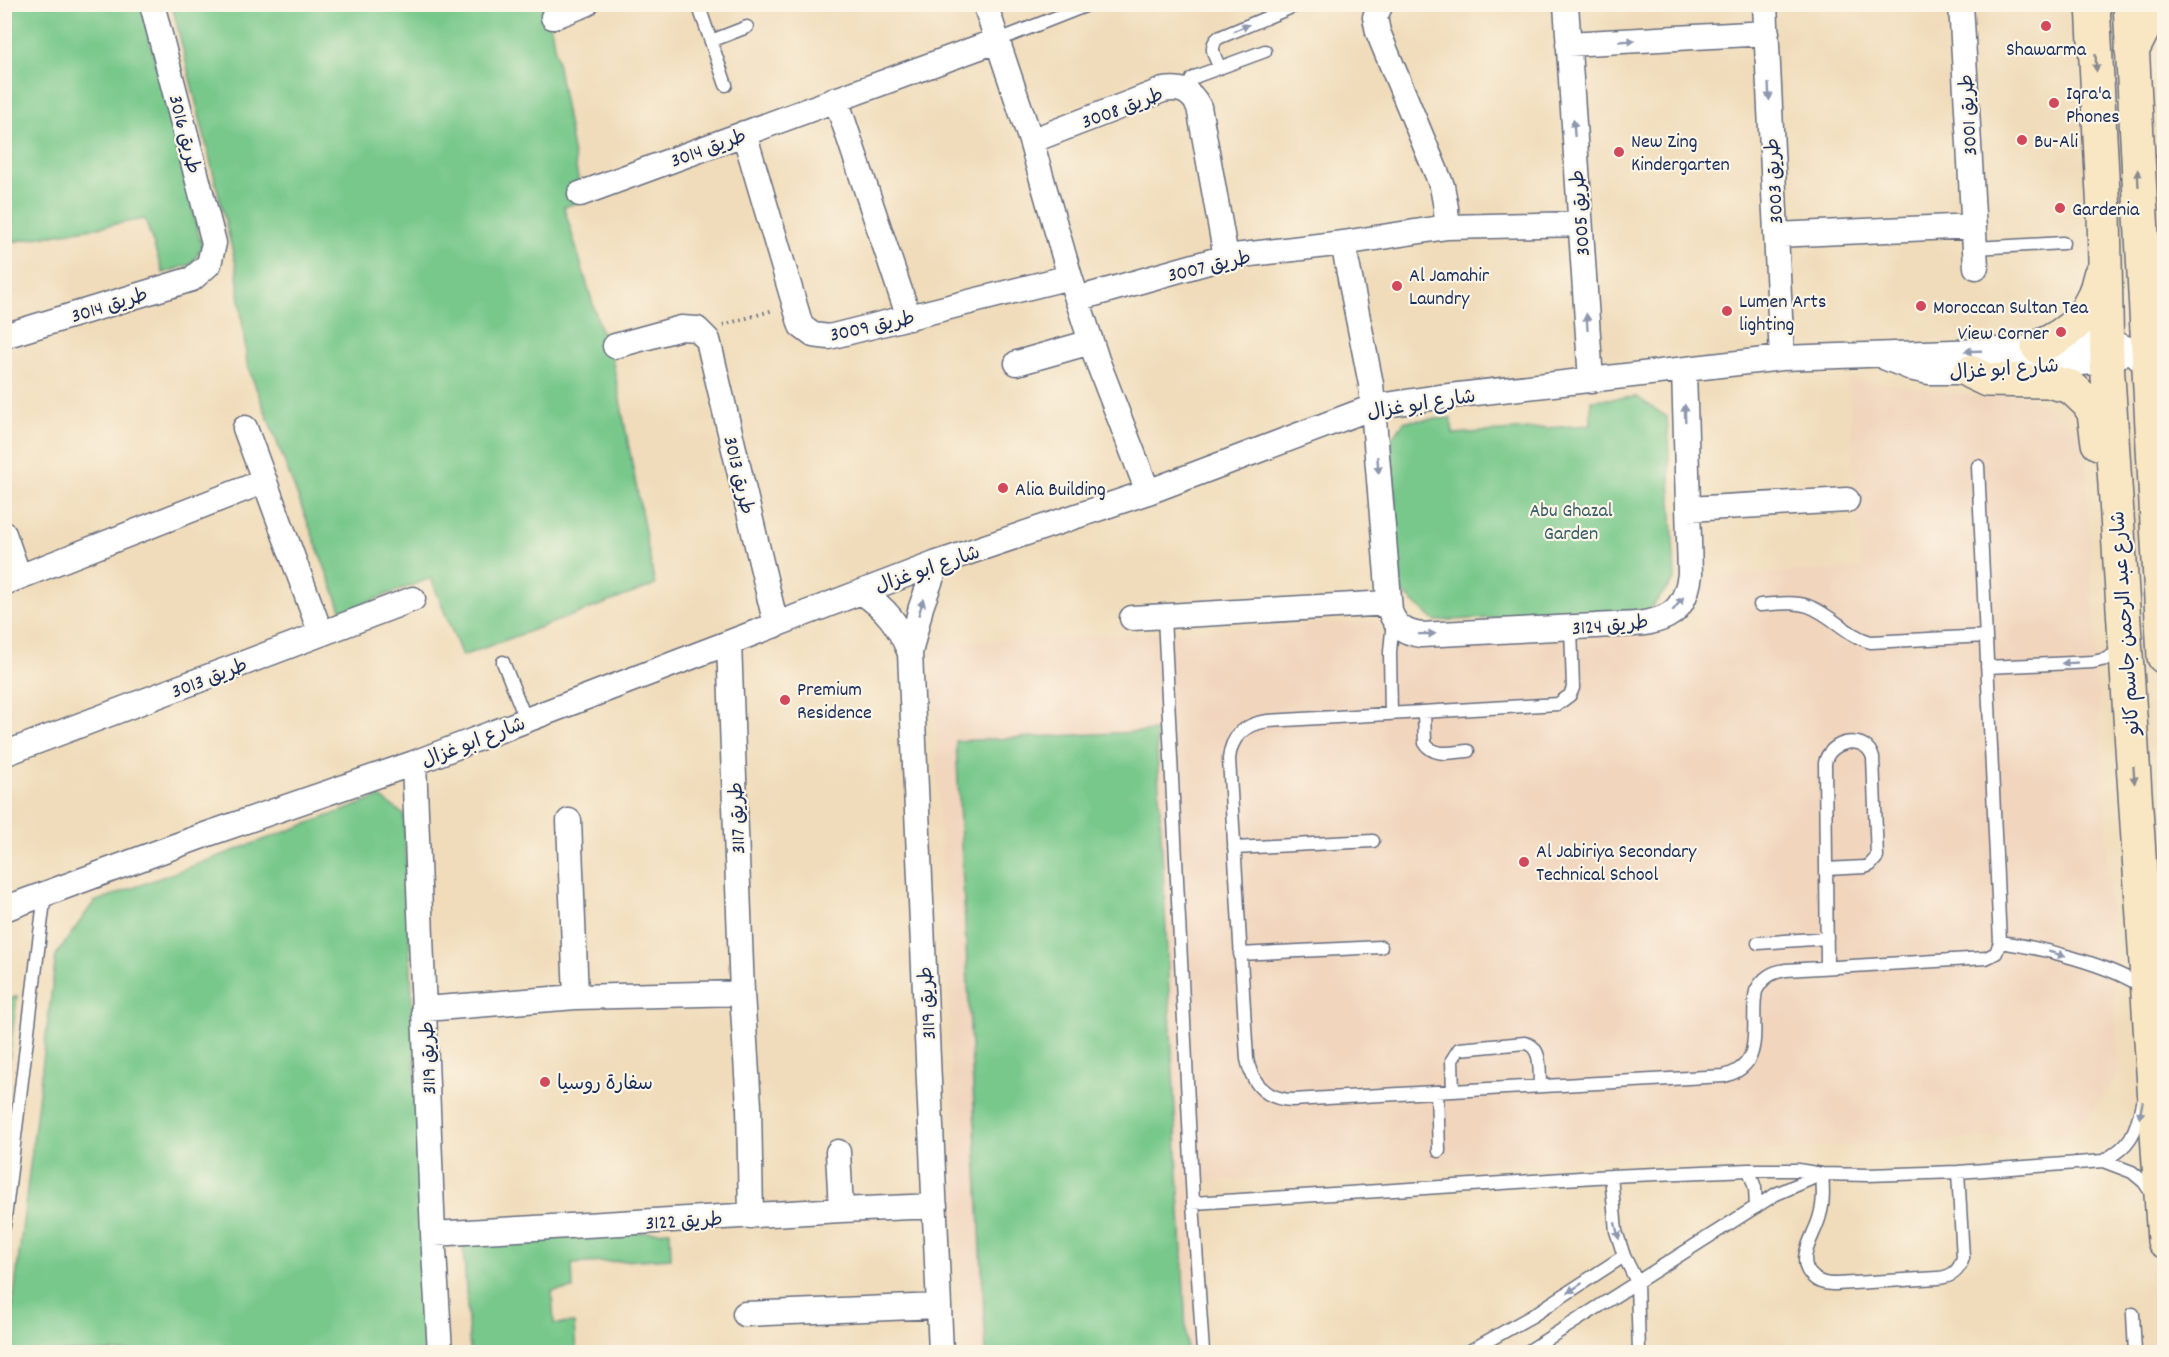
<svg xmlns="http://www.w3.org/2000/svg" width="2169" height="1357" viewBox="0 0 2169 1357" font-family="Dekko,'Playpen Sans Arabic',sans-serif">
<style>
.built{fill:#f1d5bd}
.green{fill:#77c88a;stroke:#497c74;stroke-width:1.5}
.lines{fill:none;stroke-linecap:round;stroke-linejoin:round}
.lane-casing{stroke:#666c7e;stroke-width:15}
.street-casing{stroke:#666c7e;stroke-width:27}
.secondary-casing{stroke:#666c7e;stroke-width:36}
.path{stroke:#666c7e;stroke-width:4;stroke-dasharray:1.5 4.5;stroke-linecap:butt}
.lane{stroke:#fff;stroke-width:12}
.street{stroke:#fff;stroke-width:24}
.secondary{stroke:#f9e7c3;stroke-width:33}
.oneway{fill:#8d97ae}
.oneway2{fill:#8a8b90}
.poi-dot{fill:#d1495b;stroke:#fcf5e5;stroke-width:2}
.labels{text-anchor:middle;stroke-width:4.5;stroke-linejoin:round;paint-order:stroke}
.poi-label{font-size:20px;fill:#1b2f5e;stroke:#fcf5e5;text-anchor:start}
.street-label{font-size:20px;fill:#1b2f5e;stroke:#fcf5e5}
.park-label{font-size:20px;fill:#375d6b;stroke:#fcf5e5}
</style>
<rect width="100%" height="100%" fill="#fcf5e5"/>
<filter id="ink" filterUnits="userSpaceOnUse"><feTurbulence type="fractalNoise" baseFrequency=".0167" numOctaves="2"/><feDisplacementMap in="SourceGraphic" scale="12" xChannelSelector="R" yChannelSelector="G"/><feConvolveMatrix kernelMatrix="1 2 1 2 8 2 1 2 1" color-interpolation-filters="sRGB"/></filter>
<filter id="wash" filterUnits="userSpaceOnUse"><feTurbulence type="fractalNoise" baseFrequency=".008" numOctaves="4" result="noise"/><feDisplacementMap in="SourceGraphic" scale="24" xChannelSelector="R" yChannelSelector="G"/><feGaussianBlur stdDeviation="1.35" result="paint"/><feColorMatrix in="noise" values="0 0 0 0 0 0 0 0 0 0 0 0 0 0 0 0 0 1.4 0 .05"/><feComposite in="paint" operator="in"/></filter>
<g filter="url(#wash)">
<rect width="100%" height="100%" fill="#f0dcba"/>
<!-- built -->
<path class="built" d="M1848 379 1986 397 2027 394 2084 437 2119 1075 2074 1133 1190 1182 1199 1352H963L932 644 1380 621 1382 650 1705 629 1703 577 1861 568Z"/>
<!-- green -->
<path class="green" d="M5 5H141L202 247 192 264 163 273 145 219 5 243Z
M172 5H547L582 201 564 207 606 348 610 347 655 585 462 656 431 578 342 612 247 364 236 265Z
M1637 397 1667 417 1675 579 1649 610 1435 621 1401 591 1391 438 1405 421 1451 418 1453 434 1591 425V400Z
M1156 731 1187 1352H986L956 741Z
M380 797 404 815 428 1352H7L56 955 94 902Z
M17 996 5 1094V1002Z
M670 1231 671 1258 572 1264 573 1289 552 1291 554 1324 574 1323 576 1352H470L463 1243Z"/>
</g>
<g filter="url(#ink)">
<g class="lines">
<!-- lane casing -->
<g class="lane-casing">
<path id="lane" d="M698 4 726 85
M711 41 747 27
M996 41 1090 4
M1220 68C1215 57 1208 47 1218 38L1299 4
M1186 91 1192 79 1197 76 1265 51
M1975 248 2063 243
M1760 605C1776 604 1793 601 1808 606 1831 614 1847 636 1871 642L1986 636
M1164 617 1193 1203 1203 1352
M1571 627 1573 688 1570 695 1558 704 1268 721C1245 724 1231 736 1229 759L1247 1059C1252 1084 1266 1099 1292 1100L1724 1076C1768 1065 1749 1023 1756 991 1763 977 1772 972 1786 970L1986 958 1996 953 2000 942 1978 466
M503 662 526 720
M1987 667 2093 662 2106 659 2124 649
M1424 712 1425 743C1434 758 1453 752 1468 751
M1391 714 1390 652 1393 620
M1234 848 1373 841
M1826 869 1865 867 1870 865 1877 857 1873 758C1866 733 1829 740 1825 763L1827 967
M2000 942C2042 948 2109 964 2144 988
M1758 943 1827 938
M1240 954 1381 947
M1453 1091 1452 1060 1459 1049 1525 1043C1543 1047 1539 1072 1540 1086
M1437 1092 1439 1151
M2103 1161C2130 1146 2136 1134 2142 1103
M1749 1170 1755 1188 1756 1207
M1611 1176 1616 1231 1624 1256 1637 1282 1639 1352
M1193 1203 1611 1176 1749 1170H1798L1822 1174 1868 1175 1958 1172 2103 1161 2132 1172 2144 1182 2153 1195
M4 1226 45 893
M2133 1314 2135 1352
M1468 1352 1532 1316 1624 1256
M1527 1352 1776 1194 1822 1174C1823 1188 1824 1202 1820 1215 1816 1234 1795 1258 1811 1275 1818 1283 1826 1284 1836 1284L1938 1278C1952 1277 1959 1271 1963 1258L1958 1172"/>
</g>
<!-- street casing -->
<g class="street-casing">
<path id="street" d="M985 4 1031 141 1070 277 1097 360 1148 492
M1381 4 1375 17 1378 32 1442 186 1446 208 1447 227
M1566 4 1591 381
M1765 4 1782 358
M1961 4 1976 267
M553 17 586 4
M1568 44 1767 33
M836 99 909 318
M744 133 801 326 813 335 829 337 1070 277
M1031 141 1163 90C1181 87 1191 91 1199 107L1226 257
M580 194 996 41
M1776 235 1974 226
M1343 243 1371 384 1390 611C1395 626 1405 633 1421 635 1479 632 1537 629 1595 626 1618 624 1646 627 1667 616 1683 608 1688 590 1690 574L1684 370
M2142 258 2164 256
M1077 299 1226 257 1343 243 1447 227 1580 224
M4 336 192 279 209 264 214 243 152 4
M615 346 681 328 697 329 708 340 776 625
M1886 358 1914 369 1929 372H1970L2107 361 2120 355
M1017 363 1091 342
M245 428 321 634
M1688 509 1847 500
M4 534 19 577
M937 563 921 607 910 653 941 1352
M4 583 265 481
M861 592C887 609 898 624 910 653
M1132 618 1389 603
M729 643 742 993 749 1106 751 1216
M4 754 413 599
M414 763 433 1234 440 1352
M569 821 576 997
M4 909 205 835 414 763 937 563 1148 492 1373 407 1432 398 1782 358 1981 351 2107 343C2126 345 2137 353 2148 368
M425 1009 576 997 742 993
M838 1152 841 1210
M433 1234 841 1210 935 1206
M745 1314 938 1306"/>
</g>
<!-- secondary casing -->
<g class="secondary-casing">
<path id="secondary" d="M2093 4 2104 213 2107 361 2164 1241
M2130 4 2164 657
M2132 51 2156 4
M2038 347C2073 332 2092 313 2100 275
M1970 372 1987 380 2048 381 2071 387 2088 403 2094 413 2098 443"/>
</g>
<!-- path -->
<path class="path" d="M723 325 774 310"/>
<!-- lane -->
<use href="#lane" class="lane"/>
<!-- street -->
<use href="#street" class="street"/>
<!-- secondary -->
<use href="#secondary" class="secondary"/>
</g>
<!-- one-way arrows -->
<defs><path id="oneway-solid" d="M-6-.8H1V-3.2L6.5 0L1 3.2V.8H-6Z" transform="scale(1.5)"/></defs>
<g class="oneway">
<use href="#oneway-solid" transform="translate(1241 28) rotate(-23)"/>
<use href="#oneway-solid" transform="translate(1627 41) rotate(-3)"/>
<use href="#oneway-solid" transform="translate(1769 92) rotate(87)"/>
<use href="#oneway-solid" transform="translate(1574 128) rotate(-94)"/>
<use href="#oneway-solid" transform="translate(1587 322) rotate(-94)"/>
<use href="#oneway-solid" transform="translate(1973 351) rotate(178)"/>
<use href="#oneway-solid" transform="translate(1685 413) rotate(-92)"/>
<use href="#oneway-solid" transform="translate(1378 465) rotate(85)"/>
<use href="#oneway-solid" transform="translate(1678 604) rotate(-52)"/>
<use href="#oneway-solid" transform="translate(921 607) rotate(-73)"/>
<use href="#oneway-solid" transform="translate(1427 634) rotate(-1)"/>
<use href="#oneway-solid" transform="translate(2070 663) rotate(177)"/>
<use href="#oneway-solid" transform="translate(2057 954) rotate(16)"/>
<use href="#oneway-solid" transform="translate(2141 1110) rotate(101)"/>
<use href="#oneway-solid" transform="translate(1617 1231) rotate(76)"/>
<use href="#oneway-solid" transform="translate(1575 1288) rotate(147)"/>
</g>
<g class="oneway2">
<use href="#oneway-solid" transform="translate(2096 63) rotate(87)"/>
<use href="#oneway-solid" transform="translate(2138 178) rotate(-93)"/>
<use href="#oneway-solid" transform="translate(2134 775) rotate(86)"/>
</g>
</g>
<!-- markers -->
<g class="poi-dot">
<circle cx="2046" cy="26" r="6"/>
<circle cx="2054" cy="103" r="6"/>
<circle cx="2022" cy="140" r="6"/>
<circle cx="1619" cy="152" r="6"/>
<circle cx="2060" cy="208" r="6"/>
<circle cx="1397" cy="286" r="6"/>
<circle cx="1921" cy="306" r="6"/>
<circle cx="1727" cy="311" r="6"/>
<circle cx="2061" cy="332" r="6"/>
<circle cx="1003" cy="488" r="6"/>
<circle cx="785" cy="700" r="6"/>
<circle cx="1524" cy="862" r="6"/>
<circle cx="545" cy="1082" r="6"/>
</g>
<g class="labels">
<!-- poi labels -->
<g class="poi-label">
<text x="2046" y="55" text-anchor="middle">Shawarma</text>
<text x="2066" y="99">Iqra'a<tspan x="2066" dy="23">Phones</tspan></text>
<text x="1631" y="147">New Zing<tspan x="1631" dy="23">Kindergarten</tspan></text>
<text x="2034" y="147">Bu-Ali</text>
<text x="2072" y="215">Gardenia</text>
<text x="1409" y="281">Al Jamahir<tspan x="1409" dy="23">Laundry</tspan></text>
<text x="1739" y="307">Lumen Arts<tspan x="1739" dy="23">lighting</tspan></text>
<text x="1933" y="313">Moroccan Sultan Tea</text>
<text x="2049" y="339" text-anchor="end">View Corner</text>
<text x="1015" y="495">Alia Building</text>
<text x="797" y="695">Premium<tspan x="797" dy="23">Residence</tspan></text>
<text x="1536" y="857">Al Jabiriya Secondary<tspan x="1536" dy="23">Technical School</tspan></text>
<text x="557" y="1089">سفارة روسيا</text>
</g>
<!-- street labels -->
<g class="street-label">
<text transform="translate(1122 107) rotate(-20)" y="7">طريق 3008</text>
<text transform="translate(1967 115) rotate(-93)" y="7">طريق 3001</text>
<text transform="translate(186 134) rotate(76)" y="7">طريق 3016</text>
<text transform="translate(708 147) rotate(-20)" y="7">طريق 3014</text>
<text transform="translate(1773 181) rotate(-93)" y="7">طريق 3003</text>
<text transform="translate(1579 213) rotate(-94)" y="7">طريق 3005</text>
<text transform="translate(1209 265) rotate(-13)" y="7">طريق 3007</text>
<text transform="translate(109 304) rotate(-17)" y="7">طريق 3014</text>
<text transform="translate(872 325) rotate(-12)" y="7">طريق 3009</text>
<text transform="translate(2004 368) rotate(-4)" y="7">شارع ابو غزال</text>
<text transform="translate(1421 403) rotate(-9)" y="7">شارع ابو غزال</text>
<text transform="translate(740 475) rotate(77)" y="7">طريق 3013</text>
<text transform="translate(927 568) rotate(-19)" y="7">شارع ابو غزال</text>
<text transform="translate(2124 623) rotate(-94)" y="7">شارع عبد الرحمن جاسم كانو</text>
<text transform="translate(1610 624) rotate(-5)" y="7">طريق 3124</text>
<text transform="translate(209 677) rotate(-21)" y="7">طريق 3013</text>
<text transform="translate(473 741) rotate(-21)" y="7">شارع ابو غزال</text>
<text transform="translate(736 818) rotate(-92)" y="7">طريق 3117</text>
<text transform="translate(926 1003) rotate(-93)" y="7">طريق 3119</text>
<text transform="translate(427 1058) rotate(-92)" y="7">طريق 3119</text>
<text transform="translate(684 1220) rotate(-3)" y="7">طريق 3122</text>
</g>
<!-- park labels -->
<g class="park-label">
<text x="1571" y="516">Abu Ghazal<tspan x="1571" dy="23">Garden</tspan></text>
</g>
</g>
<!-- margin -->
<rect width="2169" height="1357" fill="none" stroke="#fcf5e5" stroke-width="24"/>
</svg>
